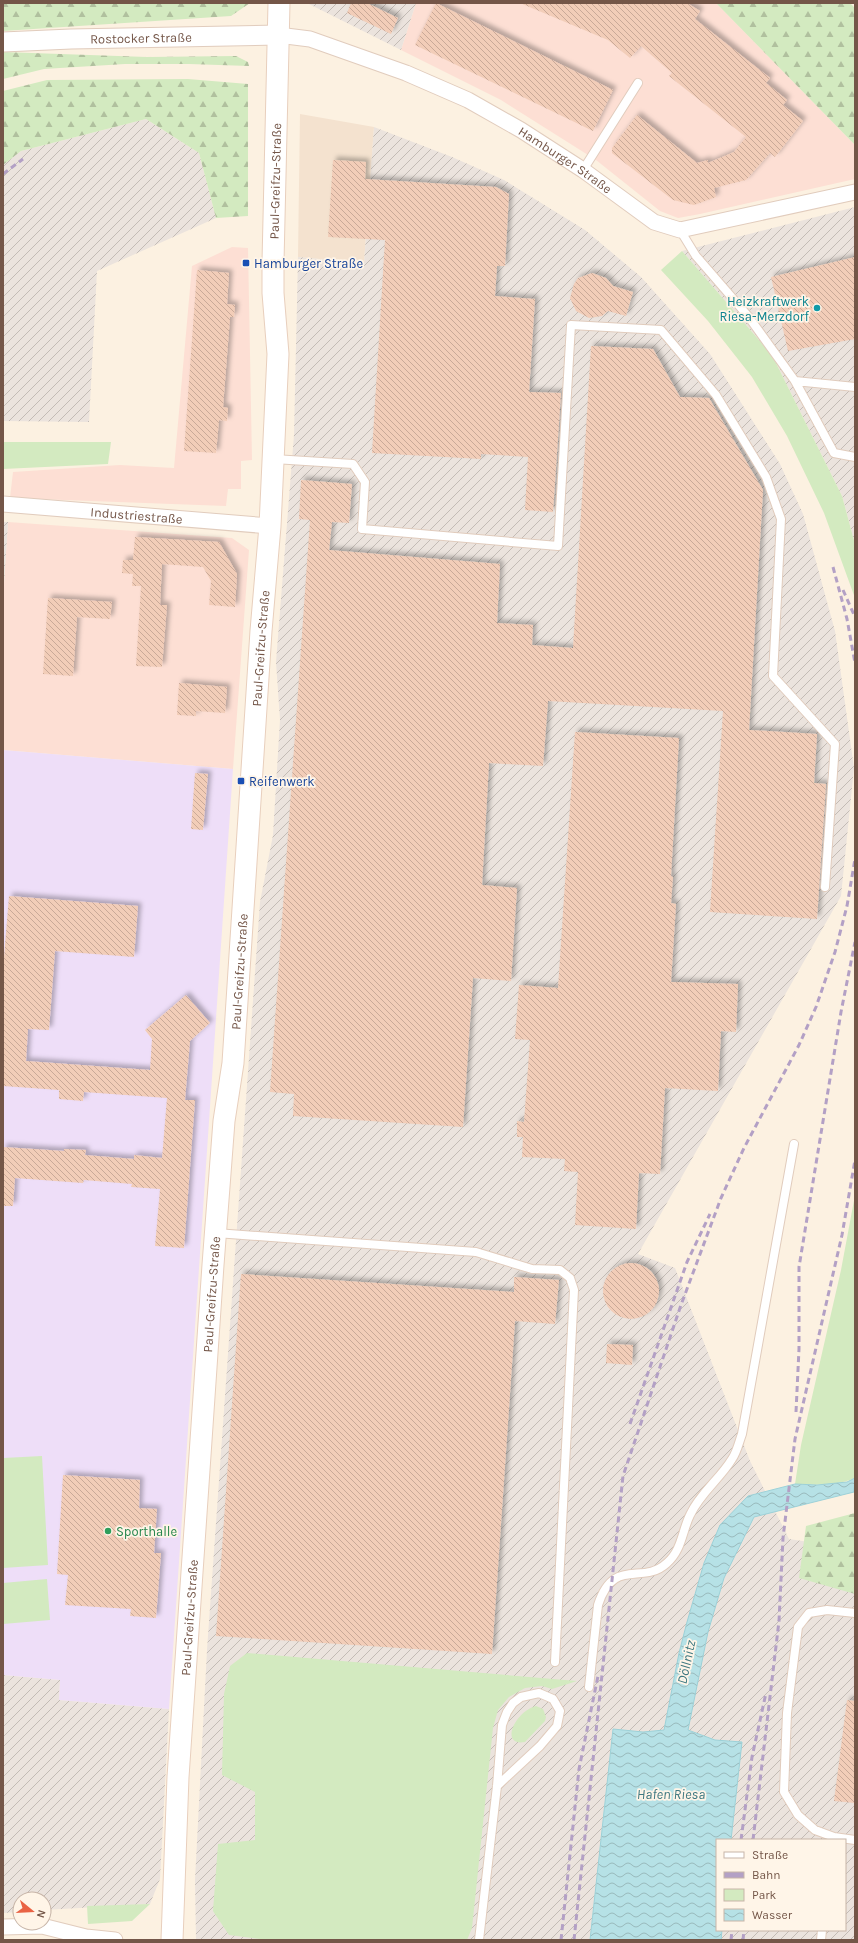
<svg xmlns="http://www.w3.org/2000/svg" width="858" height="1943" viewBox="0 0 858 1943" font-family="Karla,sans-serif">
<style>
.residential{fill:#f4e2cf}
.commercial{fill:#fddfd4}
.industrial{fill:url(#industrial-furrows)}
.education{fill:#eedef8}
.green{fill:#d3eac0}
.forest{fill:url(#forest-firs)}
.water{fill:url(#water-waves);stroke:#9cd1d8}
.building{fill:url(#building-back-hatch);filter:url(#shadow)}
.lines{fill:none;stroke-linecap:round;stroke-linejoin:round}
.service-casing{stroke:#e1ccbd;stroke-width:10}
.minor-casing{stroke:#e1ccbd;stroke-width:17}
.tertiary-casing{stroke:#e1ccbd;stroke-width:21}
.secondary-casing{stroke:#e8cfbd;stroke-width:23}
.service{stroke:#fff;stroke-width:8}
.minor{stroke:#fff;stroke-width:15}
.tertiary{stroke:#fff;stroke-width:19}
.secondary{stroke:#fff;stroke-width:21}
.rail{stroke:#b3a0c5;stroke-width:3;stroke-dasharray:6 4;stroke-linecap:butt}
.transit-dot{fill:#1a4fb4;stroke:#fff5e8;stroke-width:1.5}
.culture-dot{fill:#0f9aa8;stroke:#fff5e8;stroke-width:1.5}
.leisure-dot{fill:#2e9e5b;stroke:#fff5e8;stroke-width:1.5}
.labels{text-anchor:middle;stroke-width:3.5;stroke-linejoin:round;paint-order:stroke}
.street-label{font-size:13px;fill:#745648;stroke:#fff5e8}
.transit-label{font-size:13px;fill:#164399;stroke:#fff5e8;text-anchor:start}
.culture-label{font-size:13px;fill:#0d838f;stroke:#fff5e8;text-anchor:end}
.leisure-label{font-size:13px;fill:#27864d;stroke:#fff5e8;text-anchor:start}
.water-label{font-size:14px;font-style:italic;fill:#3f7981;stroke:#fff5e8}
</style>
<defs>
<pattern id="industrial-furrows" width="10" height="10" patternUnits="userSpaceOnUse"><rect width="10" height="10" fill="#ebe3dd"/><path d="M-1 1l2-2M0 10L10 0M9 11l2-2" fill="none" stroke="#c3bbb5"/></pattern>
<pattern id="forest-firs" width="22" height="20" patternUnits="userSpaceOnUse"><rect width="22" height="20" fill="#d3eac0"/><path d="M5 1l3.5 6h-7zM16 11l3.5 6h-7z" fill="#b0c09e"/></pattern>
<pattern id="water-waves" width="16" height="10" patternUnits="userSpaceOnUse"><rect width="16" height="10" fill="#b6e1e6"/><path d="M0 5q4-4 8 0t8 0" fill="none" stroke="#99b9bc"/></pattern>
<pattern id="building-back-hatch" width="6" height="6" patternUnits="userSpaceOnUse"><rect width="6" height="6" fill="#f2cdb8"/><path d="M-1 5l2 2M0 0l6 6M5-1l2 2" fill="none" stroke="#c9a998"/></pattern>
<filter id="shadow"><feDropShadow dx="3.5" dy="-3.5" stdDeviation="2" flood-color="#0004"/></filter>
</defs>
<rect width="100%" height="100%" fill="#fcf1e1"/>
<!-- residential -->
<path class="residential" d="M300 114 374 127 364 263 298 257Z"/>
<!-- commercial -->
<path class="commercial" d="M416 3H716L855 145V179L700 214 678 218 660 211 596 160 501 100 401 50Z
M232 247 248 248 252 460 241 461V489H228L226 506 10 498 13 472 120 465 174 468 192 266Z
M8 522 232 538 249 550 233 769 3 750V599Z"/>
<!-- industrial -->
<path class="industrial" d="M307 3H416L401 50Z
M146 119 199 153 216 218 97 271 89 422 3 421V165L21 151Z
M374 127 452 157 504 180 585 230 641 277 710 354 780 464 803 514 835 631 854 768 841 896 638 1254 675 1268 750 1461 789 1539 855 1549V1940H721L722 1930H845V1840H731L741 1743 715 1740 688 1730H664L643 1732 613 1729 590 1940H196L195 1880 207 1650 260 902 273 835 280 720 276 662 294 435 298 257 364 263Z
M855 207V544L842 496 772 355 682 251Z
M3 522H8L3 599Z
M3 1675 60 1680 59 1700 169 1709 160 1879 150 1904 44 1910V1899H20V1912L3 1913Z"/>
<!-- education -->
<path class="education" d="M3 750 233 769 169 1709 59 1700 60 1680 3 1675Z"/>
<!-- green -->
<path class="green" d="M682 251 772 355 842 496 855 544V598L824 513 787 436 752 377 708 321 661 270Z
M3 442H111L108 464 3 469Z
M855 1195V1478C837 1486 815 1485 795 1484L801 1445 841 1270Z
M42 1456 48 1565 3 1568V1458Z
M47 1579 50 1620 3 1624V1583Z
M247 1653 577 1681 552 1689 542 1686 525 1688 509 1697 498 1710 493 1728 472 1928 467 1940H268L229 1935 213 1911 218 1844 255 1840V1792L222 1775 224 1694 230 1666Z
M536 1706 543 1709 546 1717 545 1721 525 1742C499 1747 515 1711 536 1706Z
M150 1904 132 1921 88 1924 87 1906Z"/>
<!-- forest -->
<path class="forest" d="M3 3H250L231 16 3 31Z
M716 3H850L855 8V145Z
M3 52 147 57 236 56 248 62 249 66 189 64H125L44 69 3 79Z
M188 79 248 84V216L216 218 199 153 146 119 21 151 3 165V91L47 80Z
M855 1513V1594L799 1578 806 1526Z"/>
<!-- water -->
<path class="water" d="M855 1478 854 1492 754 1517 724 1578 708 1632 688 1730 715 1740 742 1742 731 1840H717V1930H722L721 1940H590L613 1729 643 1732 664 1730 679 1653 687 1622 704 1563 720 1525 748 1496 795 1484 817 1485 847 1482Z"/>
<!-- building -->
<path class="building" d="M351 3H367L398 18 391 34 347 13Z
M436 3 613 90 593 131 415 45Z
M520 3H687L700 11 695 19 770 78 766 83 787 100 783 105 803 121 775 157 770 153 746 180 714 188 716 197 694 205 673 200 612 153V148L637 115 697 163 708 160V163L734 152 746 137 669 76 672 73 641 46 630 58 608 40Z
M333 160 366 162 365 179 496 187 509 194 505 266H497L495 296 535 299 529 392 561 393 553 512 525 510 528 457 481 454V459L372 453 385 240 328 237Z
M855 257V339L788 351 771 277Z
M197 270 229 273 227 304 235 305 234 317H230L223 407 228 408 227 421 219 420 216 453 184 451Z
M592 273 606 278 613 286 633 292 626 316 608 311 602 316 589 318 576 311 570 298 574 284 578 278Z
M591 346 653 349 680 397 709 398 763 490 749 730 817 734 814 783 826 784 817 919 710 912 723 711 548 701 543 766 489 763 482 885 517 888 511 981 473 978 463 1127 293 1116 294 1094 270 1092 310 520 299 519 301 480 352 484 349 523 332 522 329 550 500 564 497 623 533 625 532 645 573 648Z
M135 537 219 542 237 574 235 607 209 605 211 581 203 567 162 564 160 605H167L162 667 136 666 141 586H132L133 574 122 573 123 560H133Z
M48 598 112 602 110 619 77 617 73 676 43 674Z
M179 683 227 687 225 713 196 711V716L177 715Z
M575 732 679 738 671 876 673 877 671 903 676 904 671 982 738 984 736 1032 721 1031 718 1091 665 1088 660 1174 639 1173 636 1229 575 1225 578 1172 564 1171 565 1159 522 1157 523 1137H517V1121L524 1122 530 1040 515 1039 519 985 558 988Z
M195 773 208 774 203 830 191 829Z
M9 896 138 906 134 957 55 951 49 1030 28 1029 26 1061 150 1070 152 1039 145 1030 186 995 210 1023 190 1041 185 1100H195L184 1248 155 1246 160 1189 131 1187 132 1184 84 1180 83 1183 15 1178 13 1206H3V1147L64 1151V1149L86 1150 85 1155 134 1159V1155L162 1158 167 1098 84 1092 83 1101 59 1099V1090L3 1086V969Z
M603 1291a28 28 0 1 1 56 0a28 28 0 1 1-56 0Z
M241 1274 514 1292V1277L559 1280 555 1324 515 1321 492 1654 216 1636Z
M607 1344 633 1345 632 1365 606 1363Z
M63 1475 140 1480 139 1508 157 1509 154 1553H161L156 1618 130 1616 131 1609 65 1605 68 1575 57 1574Z
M847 1700 855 1701V1803L834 1801Z"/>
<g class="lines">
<!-- service casing -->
<g class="service-casing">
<path id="service" d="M583 170 638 83
M680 230 696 256 748 316 795 381 834 453 855 457
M795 381 855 387
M274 459 353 464 365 482 362 529 558 546 571 325 661 330 716 395 766 477 781 519 773 676 835 744 825 887
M216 1233 476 1252 532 1269 560 1270 570 1278 574 1290 555 1662
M855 1613 827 1610 809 1613 798 1627 787 1713 784 1792 798 1815 815 1830 834 1837 855 1840
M589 1687 598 1605C614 1556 642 1586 667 1563 682 1550 682 1531 690 1515 700 1493 720 1479 732 1459 737 1452 739 1442 742 1434L794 1144
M479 1940 497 1786 502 1725 507 1712 513 1703 521 1697 539 1693 553 1699 560 1711 557 1726 540 1746 497 1786
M821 1940 822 1930"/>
</g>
<!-- minor casing -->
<g class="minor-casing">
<g id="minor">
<path id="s1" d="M278 35 310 39 406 73 468 100 521 130 583 170 654 222 680 230 855 192"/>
<path id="s2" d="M3 504 270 526"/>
<path d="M3 1927 42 1926 86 1937 115 1940"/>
</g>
</g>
<!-- tertiary casing -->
<g class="tertiary-casing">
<g id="tertiary">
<path id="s3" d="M3 42 71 39 278 35"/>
</g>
</g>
<!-- secondary casing -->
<g class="secondary-casing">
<g id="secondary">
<path id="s4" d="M172 1940 178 1777 213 1265 224 1121 233 1063 261 631 270 526 278 354 273 293V262L279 3"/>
</g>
</g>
<!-- service -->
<use href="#service" class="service"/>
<!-- minor -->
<use href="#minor" class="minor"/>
<!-- tertiary -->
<use href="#tertiary" class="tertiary"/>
<!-- secondary -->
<use href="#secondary" class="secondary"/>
<!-- rail -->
<path class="rail" d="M3 174 23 159
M833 567 847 619 855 663
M843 590 855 617
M796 1412 799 1349V1267L841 1012 855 942
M630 1424 687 1262 710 1214
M741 1840 752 1757 766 1693
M753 1840 779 1621 783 1538 795 1439 842 1235 855 1160
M561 1940 579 1769 598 1676
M574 1940 623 1476 681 1305 721 1198 744 1148 799 1045 816 1007 835 952 847 906 855 859
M731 1940 732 1930
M743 1940 744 1930"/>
</g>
<!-- markers -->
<g class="transit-dot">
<rect x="242" y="259" width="8" height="8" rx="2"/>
<rect x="237" y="777" width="8" height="8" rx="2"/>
</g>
<circle class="culture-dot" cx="817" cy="308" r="4"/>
<circle class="leisure-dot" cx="108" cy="1531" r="4"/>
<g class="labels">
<!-- street labels -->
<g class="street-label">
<text dy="5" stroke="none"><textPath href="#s3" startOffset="138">Rostocker Straße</textPath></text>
<text dy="5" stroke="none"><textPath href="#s1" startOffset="316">Hamburger Straße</textPath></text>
<text dy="5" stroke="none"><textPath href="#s4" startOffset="1763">Paul-Greifzu-Straße</textPath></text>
<text dy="5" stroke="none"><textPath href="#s2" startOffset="134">Industriestraße</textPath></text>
<text dy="5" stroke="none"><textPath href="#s4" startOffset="1295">Paul-Greifzu-Straße</textPath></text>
<text dy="5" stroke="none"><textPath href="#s4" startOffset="971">Paul-Greifzu-Straße</textPath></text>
<text dy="5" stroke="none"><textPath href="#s4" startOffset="647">Paul-Greifzu-Straße</textPath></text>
<text dy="5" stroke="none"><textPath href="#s4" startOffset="323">Paul-Greifzu-Straße</textPath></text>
</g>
<!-- transit labels -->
<g class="transit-label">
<text x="254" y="268">Hamburger Straße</text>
<text x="249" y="786">Reifenwerk</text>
</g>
<!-- culture labels -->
<g class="culture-label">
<text x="809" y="306">Heizkraftwerk<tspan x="809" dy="15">Riesa-Merzdorf</tspan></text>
</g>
<!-- leisure labels -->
<g class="leisure-label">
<text x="116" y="1536">Sporthalle</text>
</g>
<!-- water labels -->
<g class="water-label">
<text transform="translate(686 1662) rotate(-78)" y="5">Döllnitz</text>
<text x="671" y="1799">Hafen Riesa</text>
</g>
</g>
<!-- border -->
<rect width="858" height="1943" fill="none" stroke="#745648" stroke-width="8"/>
<!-- legend -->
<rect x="716" y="1839" width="130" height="92" fill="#fff5e8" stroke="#c7b5a8"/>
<rect x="724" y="1852" width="20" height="6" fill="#ffffff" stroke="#c7b5a8"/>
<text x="752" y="1859" font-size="12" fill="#745648">Straße</text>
<rect x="724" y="1872" width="20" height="6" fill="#b3a0c5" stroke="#c7b5a8"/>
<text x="752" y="1879" font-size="12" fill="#745648">Bahn</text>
<rect x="724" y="1889" width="20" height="12" fill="#d3eac0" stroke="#c7b5a8"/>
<text x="752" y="1899" font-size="12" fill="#745648">Park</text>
<rect x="724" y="1909" width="20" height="12" fill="url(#water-waves)" stroke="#c7b5a8"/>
<text x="752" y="1919" font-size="12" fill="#745648">Wasser</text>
<!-- north arrow -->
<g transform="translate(32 1911) rotate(108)"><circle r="19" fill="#fff5e8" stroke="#c7b5a8"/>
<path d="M0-3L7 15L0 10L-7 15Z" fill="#e96244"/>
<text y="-6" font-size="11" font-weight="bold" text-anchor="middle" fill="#745648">N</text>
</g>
</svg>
